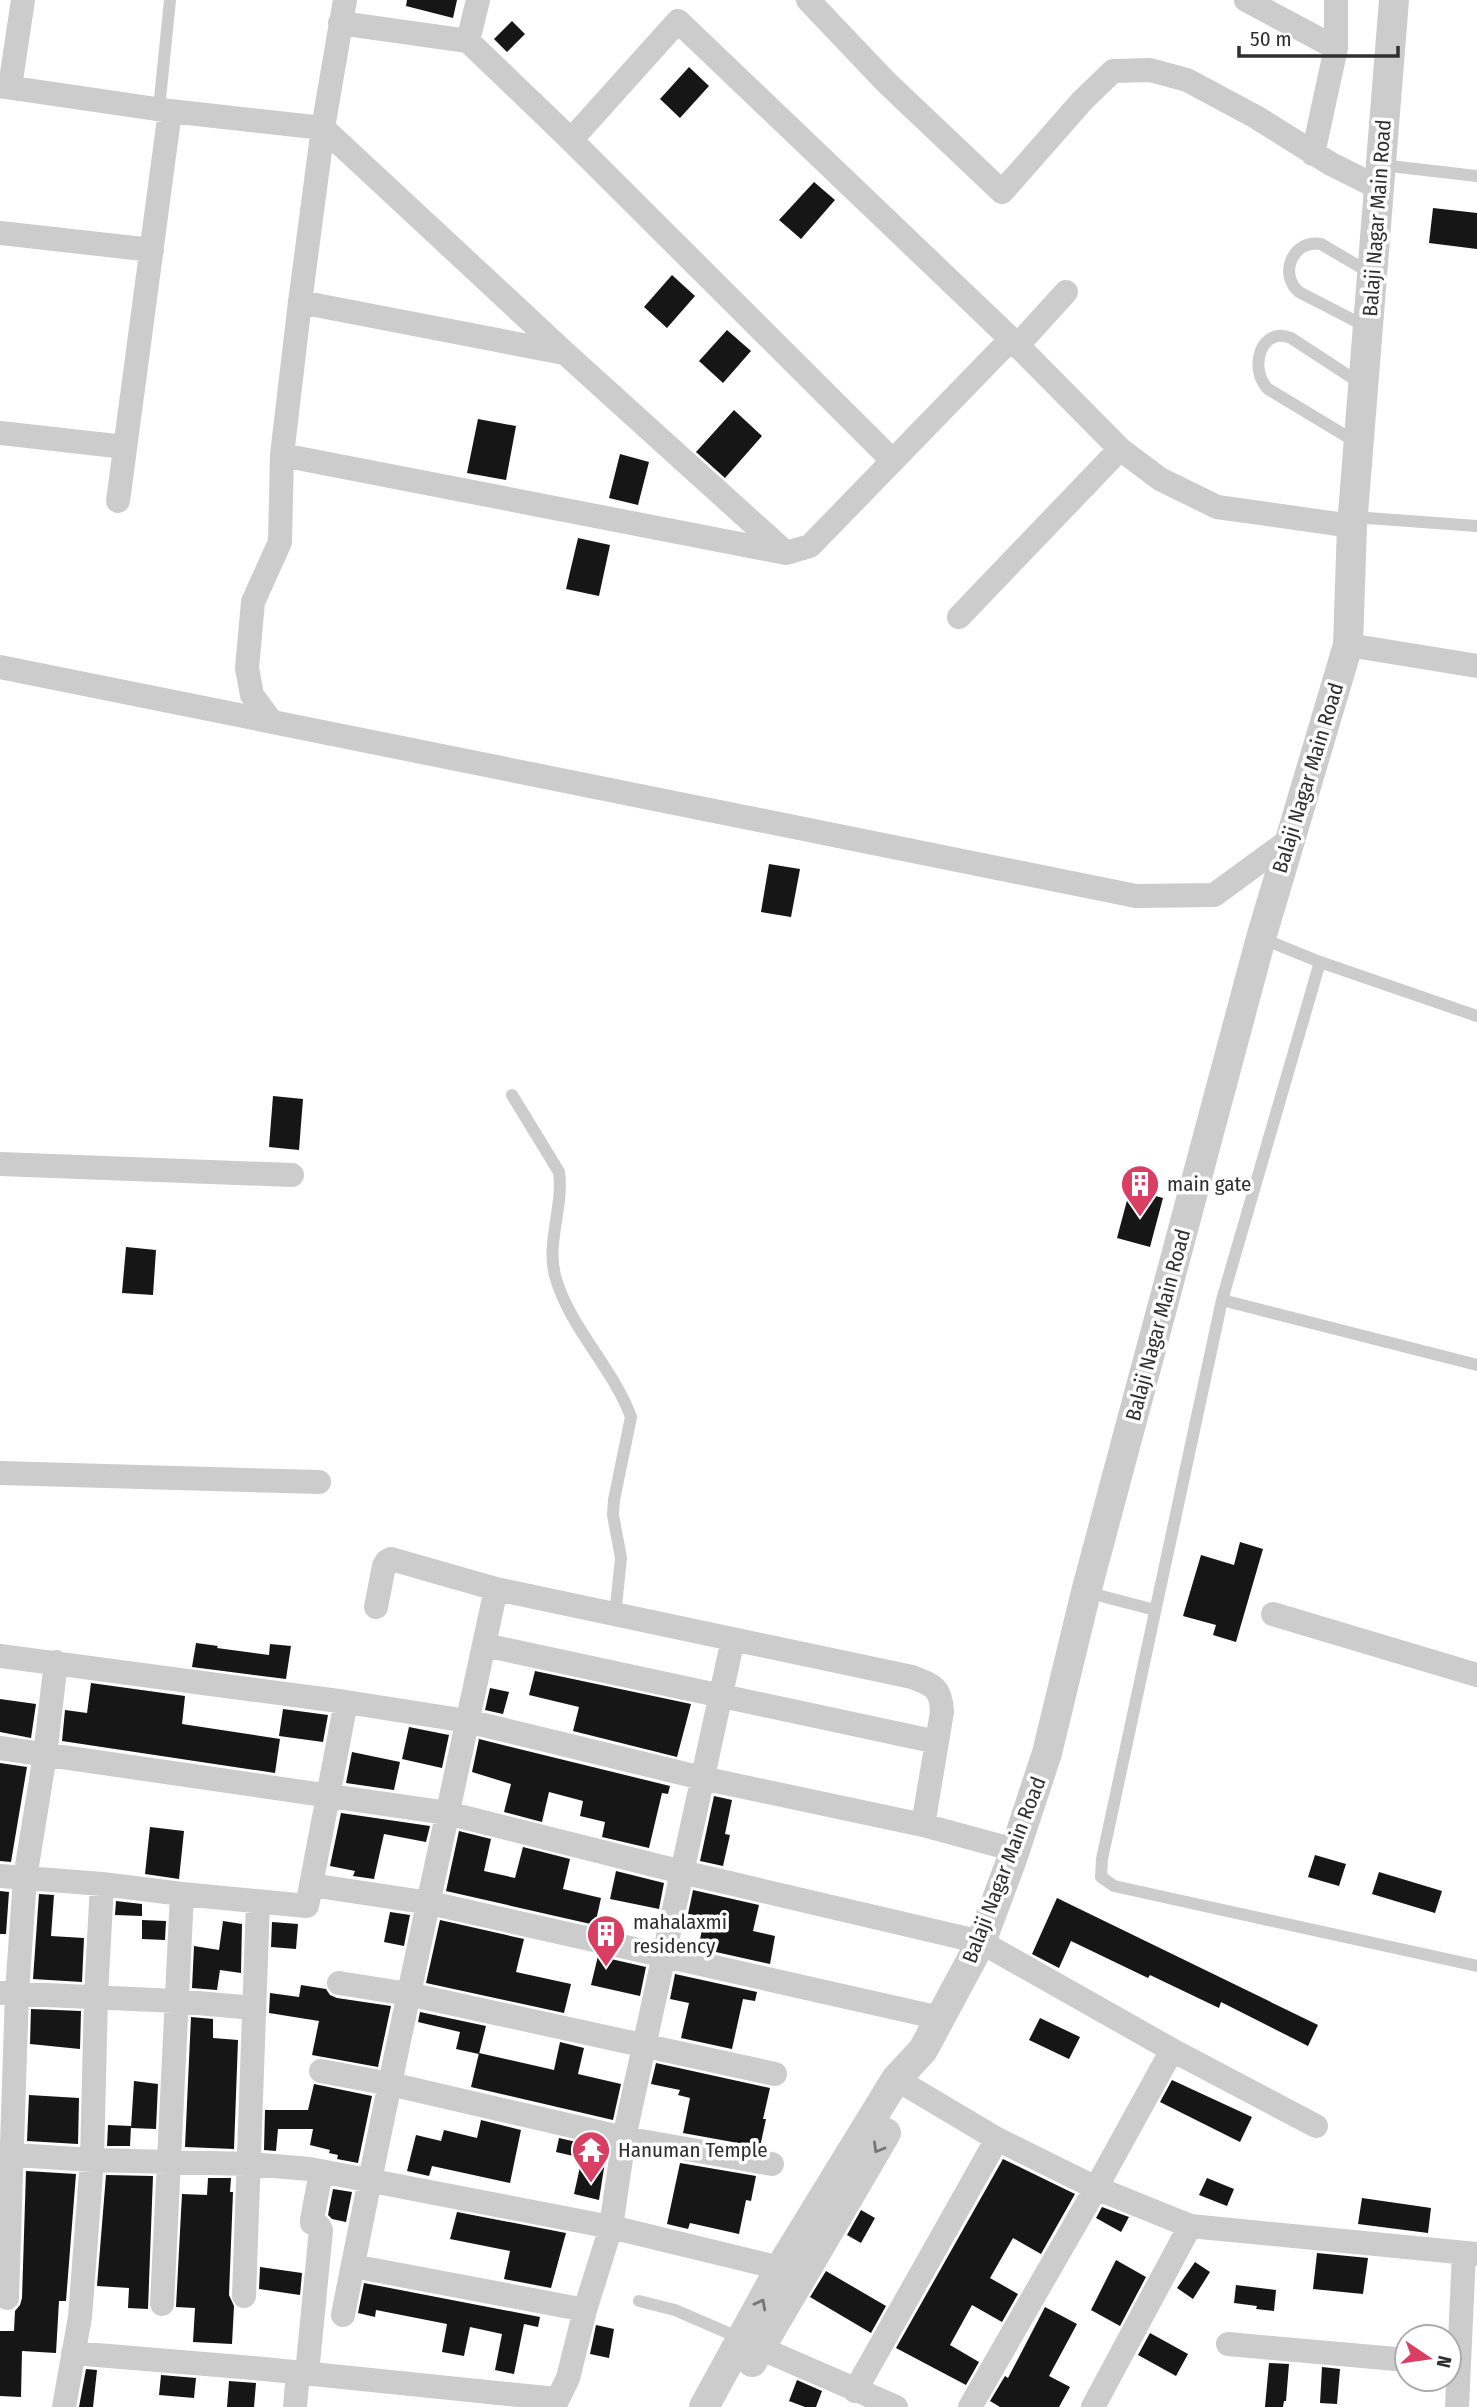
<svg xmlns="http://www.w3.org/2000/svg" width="1477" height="2407" viewBox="0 0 1477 2407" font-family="'Fira Sans Condensed',sans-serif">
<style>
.building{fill:#161616}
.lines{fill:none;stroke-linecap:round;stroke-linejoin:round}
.service{stroke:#ccc;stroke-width:12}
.minor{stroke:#ccc;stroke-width:24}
.tertiary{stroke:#ccc;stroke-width:30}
.oneway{stroke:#767676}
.labels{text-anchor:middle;stroke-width:7;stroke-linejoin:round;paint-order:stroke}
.street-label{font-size:21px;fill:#2f2f2f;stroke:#fff}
.poi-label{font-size:21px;fill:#2f2f2f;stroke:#fff;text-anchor:start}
</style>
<rect width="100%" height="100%" fill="#fff"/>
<!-- building -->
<path class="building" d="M407 0H457L453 18 406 6Z
M512 21 525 34 507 52 494 39Z
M689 67 709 86 680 118 660 99Z
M814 182 835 200 801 239 779 220Z
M1433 208 1477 213V249L1429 243Z
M672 275 695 296 667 328 644 307Z
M727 330 751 351 723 383 699 361Z
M734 410 762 436 725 478 696 452Z
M478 419 516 426 506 480 467 473Z
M620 454 649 462 638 505 609 498Z
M578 538 610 545 599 596 566 589Z
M769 864 800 869 791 917 761 912Z
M273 1096 303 1099 299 1150 269 1147Z
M1130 1189 1163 1198 1150 1247 1117 1238Z
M126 1247 156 1250 153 1295 122 1293Z
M1240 1542 1263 1549 1236 1642 1213 1635 1216 1625 1183 1616 1201 1555 1234 1565Z
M196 1643 218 1646 217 1648 269 1655 270 1644 291 1646 286 1679 192 1667Z
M535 1671 691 1704 677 1757 573 1731 579 1707 529 1695Z
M91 1683 185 1696 182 1724 280 1739 275 1773 62 1741 65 1710 87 1713Z
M490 1688 509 1692 503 1714 485 1710Z
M0 1699 36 1704 31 1738 0 1732Z
M283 1709 328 1715 323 1742 279 1736Z
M409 1727 449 1735 442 1768 402 1759Z
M479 1739 670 1786 668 1794 662 1793 649 1848 602 1837 605 1822 580 1816 583 1801 549 1792 542 1822 504 1812 511 1784 472 1772Z
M352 1752 400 1762 394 1790 346 1783Z
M0 1763 27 1767 11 1862 0 1861Z
M714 1796 732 1800 725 1834 730 1835 723 1866 700 1861Z
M341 1813 430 1826 426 1842 384 1834 374 1879 353 1876 355 1871 330 1866Z
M150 1827 184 1831 179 1879 145 1874Z
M459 1831 491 1839 484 1871 515 1878 523 1847 570 1859 563 1889 601 1898 595 1925 446 1891Z
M1315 1855 1346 1864 1339 1886 1308 1877Z
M616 1871 664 1883 659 1909 610 1899Z
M1379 1872 1442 1891 1435 1913 1372 1894Z
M693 1890 759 1905 753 1931 775 1936 770 1964 698 1948 705 1917 688 1914Z
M0 1891 9 1892 6 1934H0Z
M39 1894 54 1895 51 1936 84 1938 82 1982 33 1979Z
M1057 1898 1318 2025 1308 2046 1221 2002 1219 2008 1150 1975 1148 1978 1071 1941 1059 1968 1032 1954Z
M116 1901 142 1904V1916L115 1915Z
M390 1912 410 1915 404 1946 384 1942Z
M142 1920 166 1921 165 1940 142 1939Z
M440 1920 524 1939 516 1972 571 1984 564 2013 426 1983Z
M223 1921 242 1924 241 1973 220 1970 217 1990 192 1988 194 1946 219 1950Z
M272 1922 298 1924 296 1949 271 1947Z
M598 1956 646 1967 640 1996 591 1985Z
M675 1974 757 1992 755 2001 743 1999 732 2049 681 2038 689 2003 670 1999Z
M301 1985 326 1989 330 1995 337 1998 391 2006 378 2067 312 2055 319 2021 269 2013 270 1993 299 1997Z
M31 2009 81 2011 80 2049 30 2044Z
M420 2012 486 2026 479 2054 456 2049 460 2032 418 2022Z
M191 2017 213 2019V2038L238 2040 234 2149 185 2147Z
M1040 2018 1080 2037 1069 2059 1029 2040Z
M560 2042 584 2048 578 2074 621 2084 613 2120 471 2087 479 2053 554 2070Z
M656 2063 770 2088 763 2119H766L760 2147 683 2133 690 2098 678 2095 680 2090 651 2084Z
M1172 2080 1252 2117 1240 2142 1160 2102Z
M134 2081 158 2084 156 2129 131 2128Z
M314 2084 372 2096 358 2163 337 2159 338 2155 329 2153 330 2150 310 2145 313 2129H278L276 2151 264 2150 265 2110H308Z
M29 2095 79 2098 78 2144 27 2141Z
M481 2120 521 2130 510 2183 432 2166 429 2176 407 2171 416 2135 441 2141 444 2130 477 2138Z
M108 2125 131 2126 130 2146H107Z
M559 2138 607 2149 599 2200 574 2194 582 2158 556 2152Z
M1003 2159 1075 2194 1041 2254 1013 2238 990 2278 1018 2294 1002 2322 972 2305 950 2345 979 2362 966 2385 896 2348Z
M680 2163 756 2176 751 2201 746 2200 739 2234 690 2223 688 2229 667 2224Z
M26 2171 76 2174 66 2301H59L56 2353 22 2351 21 2397 0 2396V2331H14L15 2311 20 2305 22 2298Z
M106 2175 153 2176 148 2309 128 2308 129 2288 97 2286Z
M208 2178H231L230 2192H233L229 2295 234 2306 232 2344 193 2342 195 2308 176 2307 182 2194 207 2195Z
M1207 2178 1234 2189 1227 2206 1199 2195Z
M333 2189 352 2192 346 2222 332 2219 328 2215Z
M1362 2198 1431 2208 1428 2233 1358 2224Z
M1102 2207 1129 2217 1121 2232 1096 2218Z
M861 2210 875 2218 861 2243 847 2235Z
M457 2212 566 2233 551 2288 504 2279 510 2251 450 2239Z
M1317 2253 1368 2258 1363 2294 1313 2289Z
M1116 2260 1146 2277 1120 2326 1091 2310Z
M1195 2262 1210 2272 1193 2299 1177 2288Z
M260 2267 302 2273 300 2295 259 2289Z
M826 2271 886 2306 871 2333 810 2297Z
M364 2283 540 2317 538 2327 524 2324 514 2374 495 2370 502 2334 470 2327 464 2356 442 2352 447 2324 376 2310 375 2317 358 2313Z
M1236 2285 1276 2290 1274 2311 1256 2309 1257 2306 1234 2303Z
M1045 2307 1077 2324 1049 2376 1070 2387 1059 2407H1000L990 2401 1005 2376 1008 2378Z
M596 2325 614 2329 609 2358 590 2354Z
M1150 2333 1188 2354 1176 2376 1138 2355Z
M1269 2363 1289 2364 1286 2401H1284L1283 2407H1265Z
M1322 2367 1340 2369 1337 2404 1320 2403Z
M86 2369 97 2370 93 2407H79Z
M161 2375 196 2378 194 2398 159 2395Z
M797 2380 822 2391 816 2407H805L789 2401Z
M229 2381 256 2383 254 2407H227Z"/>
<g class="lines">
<!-- service -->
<path class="service" d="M159 109 170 0
M1381 165 1477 176
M1367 327 1299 292C1278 274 1293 239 1321 244L1372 274
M1356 442 1268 389C1248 368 1261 326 1291 338L1363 385
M1354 517 1477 526
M1261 938 1320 962 1222 1300 1102 1859 1101 1877 1114 1886 1477 1966
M1320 962 1477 1016
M512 1095 559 1172C564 1208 545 1244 556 1279 571 1329 613 1368 631 1417L614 1500 613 1515 621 1558 615 1615
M1222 1300 1477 1365
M1086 1592 1155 1610
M639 2301 675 2310 742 2339"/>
<!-- minor -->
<path class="minor" d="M808 0 886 82 1002 192 1082 101 1113 71 1150 70 1187 80 1256 117 1331 164 1379 188
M1246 0 1336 48
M340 23 468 41 571 140 892 460
M468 41 478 0
M0 86 170 111 323 128 565 353 786 553
M10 87 23 0
M571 140 678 21 1011 339 1120 449 1160 479 1217 507 1352 526
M1313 154 1336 48V0
M0 233 152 250
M300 302 564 353
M1017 346 1066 292
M0 433 125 447
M282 455 786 553 810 546 1011 339
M118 501 170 111
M959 617 1120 449
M1348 645 1477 666
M0 667 1136 896 1214 895 1288 841
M271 721 252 695 247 668 253 602 280 542 282 455 300 302 323 128 345 0
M0 1164 292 1175
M0 1473 319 1482
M376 1607 384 1566 387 1561 391 1559 496 1589 912 1677C933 1685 941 1687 942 1712L923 1825
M1273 1614 1477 1675
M484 1645 937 1742
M0 1656 346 1702 467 1721 702 1778 923 1825 1015 1850
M0 1748 447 1813 682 1872 981 1942 1172 2050 1316 2126
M0 1876 102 1884 182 1894 307 1906 311 1885 430 1903 940 2018
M311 1885 346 1702
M339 1983 408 1994 775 2074
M3 1993 176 2001 253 2008
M321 2071 390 2084 624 2138 772 2164
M896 2079 997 2139 1096 2188 1190 2226 1477 2254
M0 2154 92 2160 249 2164 310 2169 611 2227 780 2268
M353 2266 585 2310
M244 2296 258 1902
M7 2298 17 1992 25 1878 45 1755 56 1662
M162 2304 182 1894
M343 2315C390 2073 444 1831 496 1589
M1228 2344 1407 2360
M760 2348 896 2407
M73 2353 264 2369 557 2399
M307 2373 321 2230 319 2226 312 2223V2220L321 2172
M855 2391 997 2139
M64 2407 80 2317 92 2160 96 1996 102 1884
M295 2407 298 2372
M554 2407 568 2378 585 2310 611 2227 624 2138 733 1639
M970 2407 1096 2188 1172 2050
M1093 2407 1190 2226
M1457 2407 1464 2253"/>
<!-- tertiary -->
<path class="tertiary" d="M752 2362 886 2133
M704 2407 780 2268 896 2079 923 2050 981 1942 1012 1859 1047 1753 1086 1592 1261 938 1348 645 1352 526 1394 0"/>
</g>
<!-- one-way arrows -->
<defs><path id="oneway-chevron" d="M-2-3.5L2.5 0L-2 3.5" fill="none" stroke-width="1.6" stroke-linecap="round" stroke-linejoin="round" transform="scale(1.75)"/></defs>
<g class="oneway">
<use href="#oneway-chevron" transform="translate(878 2148) rotate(120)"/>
<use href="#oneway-chevron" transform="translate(761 2304) rotate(-62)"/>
</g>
<!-- icons -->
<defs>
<g id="building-pin" transform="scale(2.0125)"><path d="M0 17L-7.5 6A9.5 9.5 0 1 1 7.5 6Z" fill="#d93f62" stroke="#fff"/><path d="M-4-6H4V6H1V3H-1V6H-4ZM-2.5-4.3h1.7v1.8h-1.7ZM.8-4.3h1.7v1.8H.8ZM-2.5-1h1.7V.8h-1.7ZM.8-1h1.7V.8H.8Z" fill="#fff"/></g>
<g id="temple-pin" transform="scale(2.0125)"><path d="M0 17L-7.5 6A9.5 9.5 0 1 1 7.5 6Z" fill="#d93f62" stroke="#fff"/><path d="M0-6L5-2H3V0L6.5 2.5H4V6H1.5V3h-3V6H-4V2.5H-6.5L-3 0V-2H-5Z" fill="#fff"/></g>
</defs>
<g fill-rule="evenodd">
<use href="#building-pin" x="1140" y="1184"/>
<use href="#building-pin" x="606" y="1934"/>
<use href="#temple-pin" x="591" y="2150"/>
</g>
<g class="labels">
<!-- street labels -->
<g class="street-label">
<text transform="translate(1377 218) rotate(-86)" y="7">Balaji Nagar Main Road</text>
<text transform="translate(1308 778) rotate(-73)" y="7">Balaji Nagar Main Road</text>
<text transform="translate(1158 1325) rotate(-75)" y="7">Balaji Nagar Main Road</text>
<text transform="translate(1004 1870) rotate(-69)" y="7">Balaji Nagar Main Road</text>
</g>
<!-- poi labels -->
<g class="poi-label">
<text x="1167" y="1191">main gate</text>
<text x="633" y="1929">mahalaxmi<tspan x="633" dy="24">residency</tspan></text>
<text x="618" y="2157">Hanuman Temple</text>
</g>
</g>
<!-- north arrow -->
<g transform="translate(1428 2358) rotate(103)"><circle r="33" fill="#ffffff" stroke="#acacac" stroke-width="2"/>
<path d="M0-5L12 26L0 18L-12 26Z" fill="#d93f62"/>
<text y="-10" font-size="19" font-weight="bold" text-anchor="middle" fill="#2f2f2f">N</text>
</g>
<!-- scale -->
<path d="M1239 46v10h159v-10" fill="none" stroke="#2f2f2f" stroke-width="3.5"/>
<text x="1250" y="46" font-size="21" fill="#2f2f2f" stroke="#ffffff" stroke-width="5" paint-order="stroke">50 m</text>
</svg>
